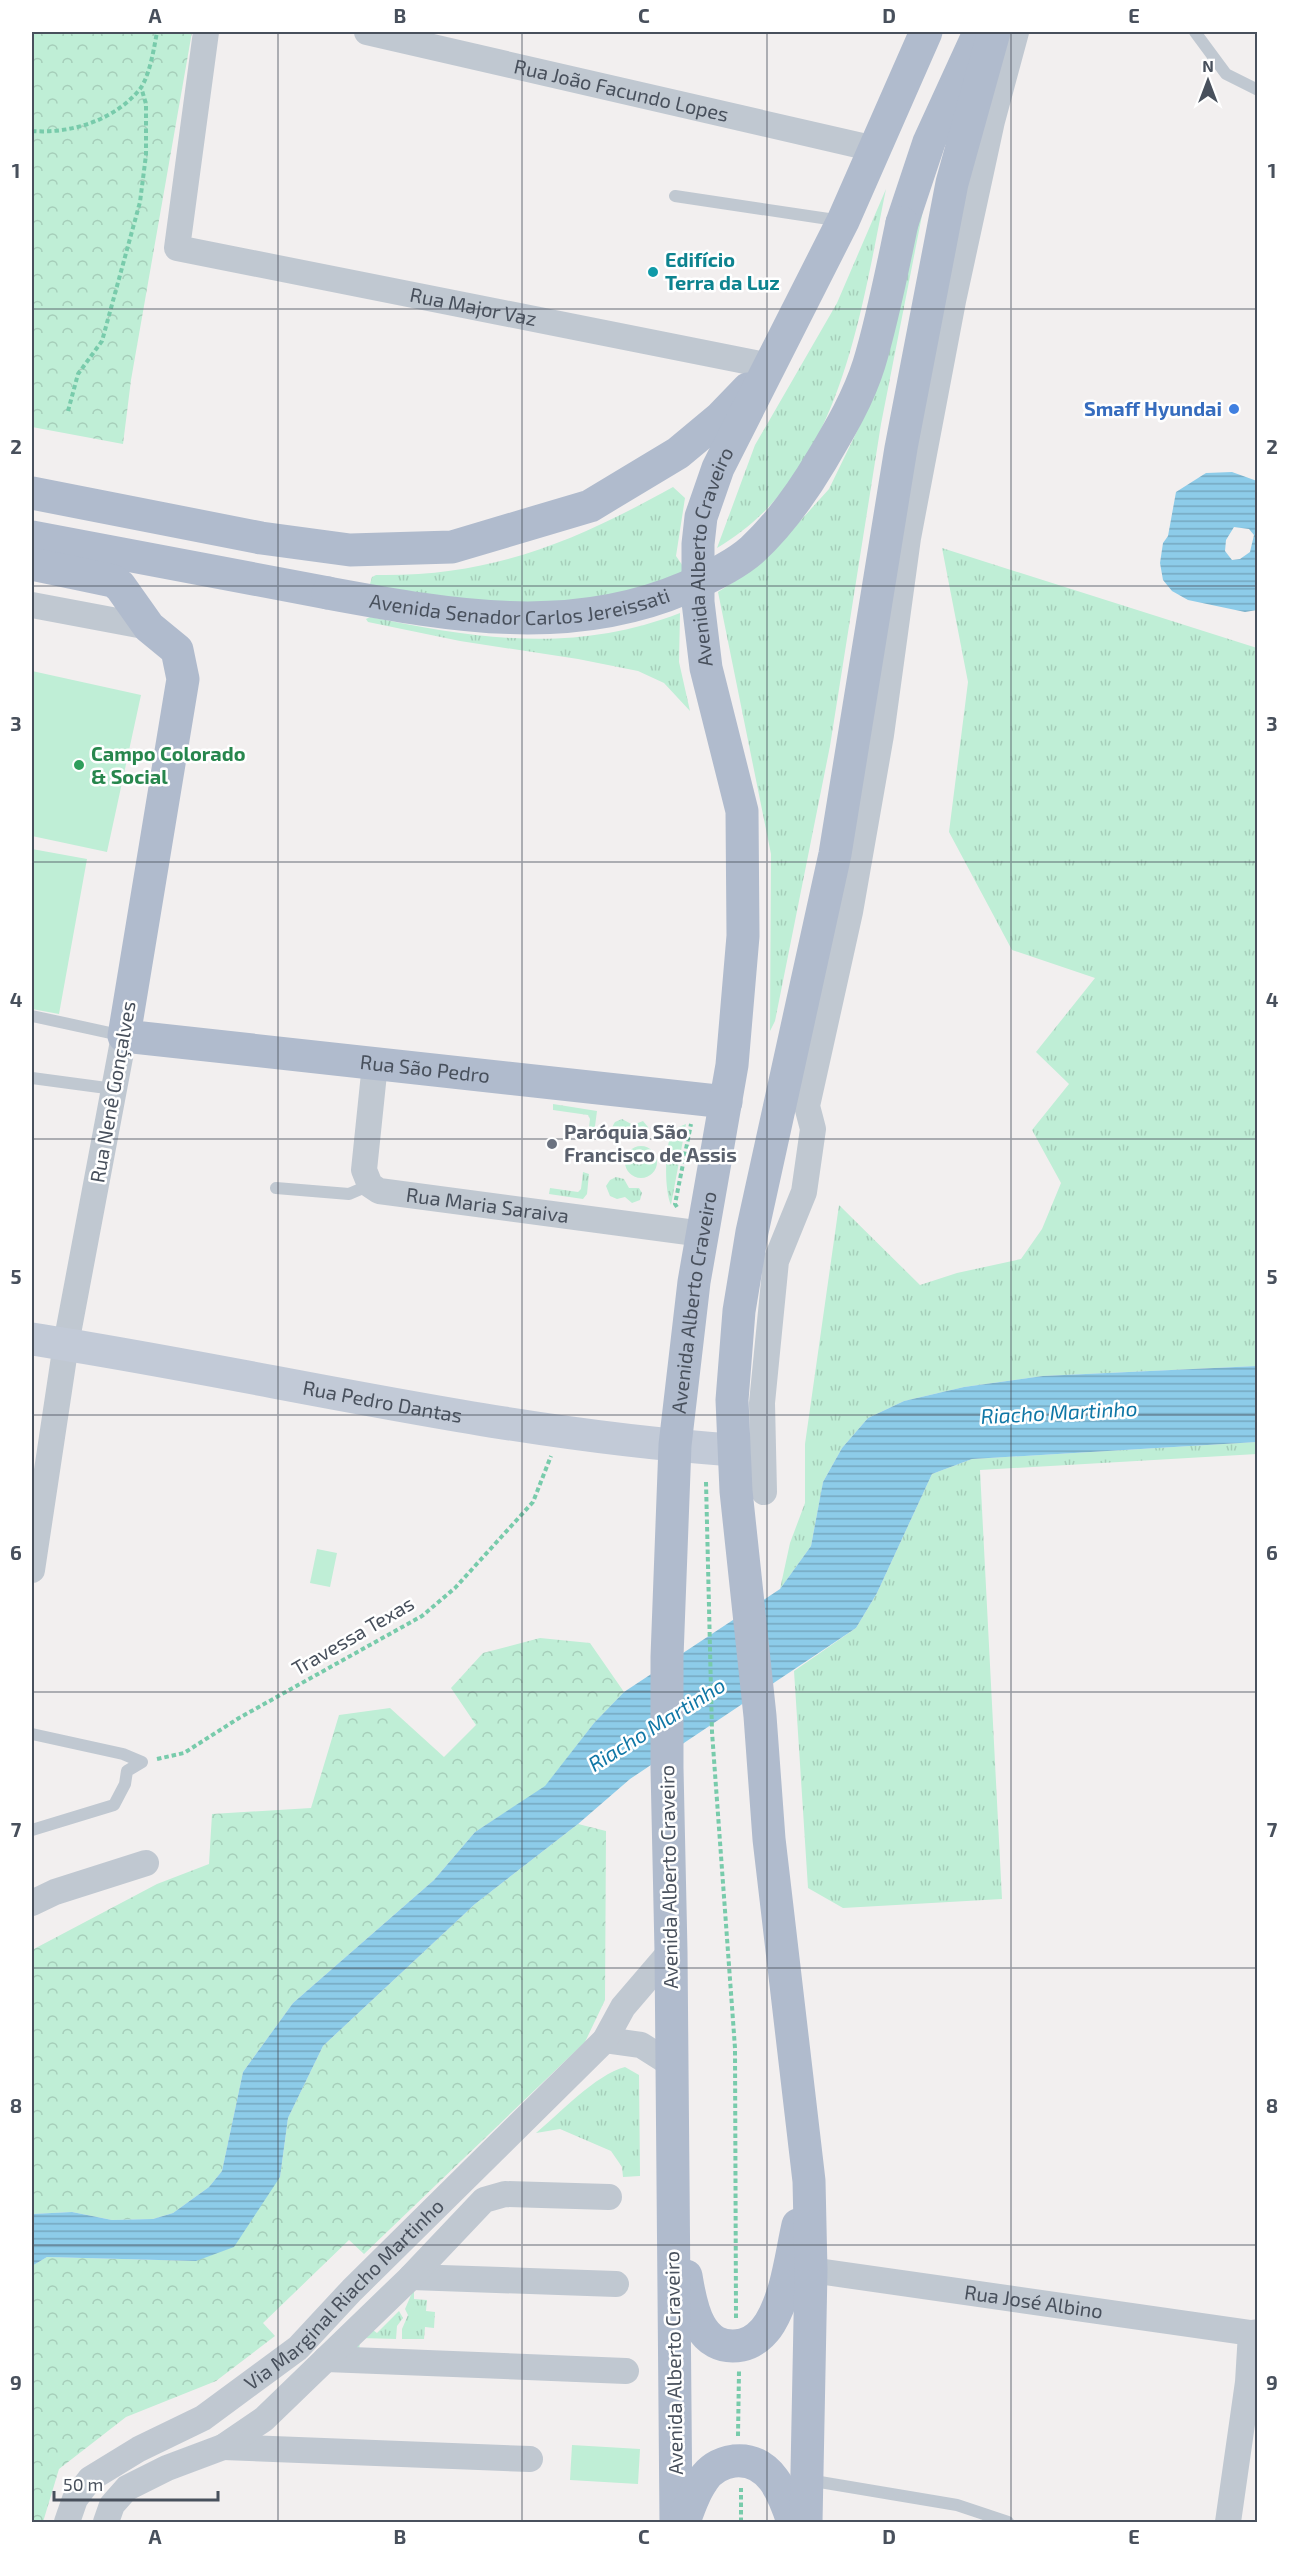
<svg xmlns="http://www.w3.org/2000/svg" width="1289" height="2554" viewBox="0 0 1289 2554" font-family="'Exo 2',sans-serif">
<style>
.grass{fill:url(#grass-tufts)}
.forest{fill:url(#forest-crowns)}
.green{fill:#bfeed6}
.water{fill:url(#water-rules);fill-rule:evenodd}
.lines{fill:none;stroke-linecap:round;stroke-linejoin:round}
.path{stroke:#78cbab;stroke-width:4;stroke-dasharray:4.5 3;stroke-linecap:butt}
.lane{stroke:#c0c8d1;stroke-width:12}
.street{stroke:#c0c8d1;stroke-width:26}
.secondary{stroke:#c2cad7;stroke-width:33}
.primary{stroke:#b0bbcd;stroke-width:33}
.primary-bridge{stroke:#b0bbcd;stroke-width:33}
.grid{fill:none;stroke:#48505c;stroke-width:1.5;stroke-opacity:0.55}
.culture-dot{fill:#0f9aa8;stroke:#fff;stroke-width:2}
.shop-dot{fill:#3f7fe0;stroke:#fff;stroke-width:2}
.leisure-dot{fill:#2e9e5b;stroke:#fff;stroke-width:2}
.worship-dot{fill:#6b7280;stroke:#fff;stroke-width:2}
.labels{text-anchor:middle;stroke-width:5;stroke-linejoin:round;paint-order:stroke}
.street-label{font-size:20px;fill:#48505c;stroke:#fff}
.culture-label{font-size:20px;font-weight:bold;fill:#0d838f;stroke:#fff;text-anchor:start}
.shop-label{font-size:20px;font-weight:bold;fill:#366cbe;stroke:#fff;text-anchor:end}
.leisure-label{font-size:20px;font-weight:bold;fill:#27864d;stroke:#fff;text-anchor:start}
.worship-label{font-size:20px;font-weight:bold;fill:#5b616d;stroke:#fff;text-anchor:start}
.water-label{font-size:21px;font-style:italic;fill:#1077a6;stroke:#fff}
.neatline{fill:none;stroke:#48505c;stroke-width:2}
.grid-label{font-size:20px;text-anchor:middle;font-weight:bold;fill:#48505c}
</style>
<defs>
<pattern id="grass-tufts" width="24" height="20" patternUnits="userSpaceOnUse" patternTransform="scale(1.5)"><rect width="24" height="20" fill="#bfeed6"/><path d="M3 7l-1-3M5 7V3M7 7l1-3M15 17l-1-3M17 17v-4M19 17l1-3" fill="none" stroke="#a6ceba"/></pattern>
<pattern id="forest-crowns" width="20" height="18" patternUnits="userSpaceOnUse" patternTransform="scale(1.5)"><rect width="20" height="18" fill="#bfeed6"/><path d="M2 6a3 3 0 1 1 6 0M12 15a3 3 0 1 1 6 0" fill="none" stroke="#a6ceba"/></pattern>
<pattern id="water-rules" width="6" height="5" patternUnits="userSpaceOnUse" patternTransform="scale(1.5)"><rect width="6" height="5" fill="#8dcce9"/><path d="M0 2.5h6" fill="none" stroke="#75a8c0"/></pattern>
</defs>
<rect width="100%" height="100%" fill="#f2efef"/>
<!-- grass -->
<path class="grass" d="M886 189C860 316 840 476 717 548L755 445 837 303Z
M927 190 881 424 830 746 775 1021 770 1031 771 854 718 592 749 572 774 550 829 489 861 423Z
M673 487 685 498 676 556 687 572C642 589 593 603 545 605 488 608 428 595 372 587L370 584 372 577 376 575C491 577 574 542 673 487Z
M942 548 1257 648V1366L1043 1376 964 1387 904 1401 868 1418 842 1448 823 1482 811 1546 780 1589 790 1543 805 1503V1444L839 1205 920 1285 957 1273 1021 1259 1042 1229 1061 1183 1032 1130 1069 1084 1036 1052 1095 978 1012 950 949 832 968 682Z
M680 613 679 662 690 711 664 683 638 671 578 659 460 641 368 622 366 619 370 617C478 639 574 654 680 613Z
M553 1104 597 1111 594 1134 588 1135 590 1119 588 1115 553 1110Z
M622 1119 633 1125 643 1121 648 1127 644 1136 633 1134 629 1140 618 1141C611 1136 610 1129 615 1122Z
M686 1124 671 1205C664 1190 664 1142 674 1129Z
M625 1162a16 16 0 1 1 32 0a16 16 0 1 1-32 0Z
M583 1172 589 1174 587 1194 583 1199 549 1194 550 1188 578 1192 581 1189Z
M616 1177 624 1179 629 1188H639L642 1193 640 1200 632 1203 625 1197 617 1199 610 1196 606 1186 610 1180Z
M1257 1442V1454L980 1470 1002 1899 843 1908 808 1888 794 1671 856 1628 877 1593 932 1474 972 1459Z
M625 2067 639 2075 640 2176 623 2177 622 2167 611 2151 560 2129 536 2133C560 2113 595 2075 625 2067Z
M414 2288V2299L427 2300 426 2311 435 2312 434 2328 425 2327 424 2339H402V2329L408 2315 405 2309Z
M399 2311 403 2318 397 2326 396 2339 360 2338 359 2352 346 2351 370 2328 377 2333Z"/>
<!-- forest -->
<path class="forest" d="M32 32H192L131 380 123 444 32 427Z
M540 1638 590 1643 624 1692 594 1723 545 1787 475 1832 434 1880 293 2003 243 2072 222 2171 209 2187 173 2213 153 2219 112 2220 72 2212 32 2214V1950L157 1884 209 1864 212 1814 311 1808 339 1715 390 1708 444 1757 476 1725 451 1688 483 1653Z
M578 1824 606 1831 605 2000 585 2042 364 2254 349 2240 263 2323 275 2336 216 2381 126 2417 59 2469 43 2522H32V2266L47 2257 196 2261 280 2177 288 2118 323 2046 475 1904Z"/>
<!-- green -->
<path class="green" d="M32 671 141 695 107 852 32 836Z
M32 849 87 859 59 1014 32 1009Z
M317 1549 337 1553 330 1587 310 1583Z
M572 2445 640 2449 638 2484 570 2480Z"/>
<!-- water -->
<path class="water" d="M1232 472 1257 481V610L1245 612 1188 600 1172 591 1163 580 1160 563 1163 543 1168 536 1176 492 1206 473ZM1234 527 1249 529 1254 535 1250 552 1240 559 1232 560 1225 551 1226 540Z
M1257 1366V1442L972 1459 932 1474 877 1593 856 1628 630 1779 578 1824 475 1904 323 2046 288 2118 280 2177 234 2247 196 2261 47 2257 32 2266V2214L72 2212 112 2220 153 2219 173 2213 209 2187 222 2171 243 2072 293 2003 434 1880 475 1832 545 1786 594 1723 624 1692 780 1589 811 1546 823 1482 842 1448 868 1418 904 1401 964 1387 1043 1376Z"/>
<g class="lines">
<!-- path -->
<path class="path" d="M32 131C71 134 115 120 140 89 150 75 154 48 157 32
M68 411 78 374 102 341 140 202 146 155V104L141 87
M677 1207 675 1204 691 1124
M706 1482 712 1732 735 2048 736 2319
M157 1759 184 1753 239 1718 422 1616 455 1588 533 1502 551 1456
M738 2436 739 2371
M741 2522V2488"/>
<!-- lane -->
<path class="lane" d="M1195 32 1226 74 1258 90
M675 196 842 221
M32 1016 124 1036
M32 1078 114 1089
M276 1188 349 1194 370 1185
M32 1734 123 1754 142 1762
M32 1830 114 1805 125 1784 127 1771 142 1762
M808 2480 957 2505 1008 2522"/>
<!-- street -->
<g class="street">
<path id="s1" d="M206 32 177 248 770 366"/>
<path id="s2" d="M367 32 875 149"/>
<path d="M32 605 149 627"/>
<path id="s3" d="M375 1064 364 1170 370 1185 379 1191 703 1234"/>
<path d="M764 1492 762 1403 776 1261 804 1192 813 1129 807 1106 850 912 881 735 908 538 953 301 992 121 1016 32"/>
<path d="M32 1570 66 1344 124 1036"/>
<path d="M32 1903 55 1892 146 1863"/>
<path d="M605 2040 641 2045 671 2064"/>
<path id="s4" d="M811 2270 1251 2333 1258 2332"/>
<path d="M411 2277 616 2284"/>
<path d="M326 2359 626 2371"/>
<path d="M223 2447 530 2459"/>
<path id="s5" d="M67 2522 75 2499 90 2479 139 2449 203 2418 298 2348 352 2290 605 2040 623 2007 671 1951"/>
<path d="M106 2522 112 2505 127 2488 167 2468 223 2447 264 2419 411 2277 484 2200 505 2194 609 2197"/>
<path d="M1228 2522 1248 2382 1251 2333"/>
</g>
<!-- secondary -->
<path class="secondary" id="s6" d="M32 1339C265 1375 497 1434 733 1450"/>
<!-- primary -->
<g class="primary">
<path d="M902 223 929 142 978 35"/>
<path d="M32 493 261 538 350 550 452 547 590 506 678 453 720 418 748 389"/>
<path d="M32 537 328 593"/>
<path id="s7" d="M32 564 113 581 120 586 149 627 177 650 183 679 124 1036 726 1102"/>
<path d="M686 2276C691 2307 699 2353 742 2345 753 2343 764 2333 770 2323 787 2295 791 2256 798 2225"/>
<path id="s8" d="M676 2522 671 1951 667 1768V1657L675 1445 694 1282 732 1065 743 936 742 811 706 668 698 602V544L701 517 718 468 843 221 926 32"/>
<path d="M684 2522C689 2508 694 2492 703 2480 710 2469 721 2463 734 2461 770 2457 784 2494 793 2522"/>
<path d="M806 2522 811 2270 809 2181 769 1839 760 1716 736 1491 732 1400 739 1311 752 1232 835 854 901 448 952 183 994 32"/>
</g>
<!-- primary-bridge -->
<path class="primary-bridge" id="s9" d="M328 593C448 615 568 638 685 588 706 579 734 566 752 550 779 525 802 493 821 461 840 429 858 399 869 364 883 318 892 270 902 223"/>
</g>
<!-- grid -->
<path class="grid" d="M278 32V2522M522 32V2522M767 32V2522M1011 32V2522M32 309H1258M32 586H1258M32 862H1258M32 1139H1258M32 1415H1258M32 1692H1258M32 1968H1258M32 2245H1258"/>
<!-- markers -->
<circle class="culture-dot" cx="653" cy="272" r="6"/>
<circle class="shop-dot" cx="1234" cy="409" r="6"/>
<circle class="leisure-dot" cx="79" cy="765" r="6"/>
<circle class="worship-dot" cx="552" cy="1144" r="6"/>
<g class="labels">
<!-- street labels -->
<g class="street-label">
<text dy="7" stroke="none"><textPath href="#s2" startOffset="261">Rua João Facundo Lopes</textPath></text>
<text dy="7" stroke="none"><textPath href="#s1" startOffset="520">Rua Major Vaz</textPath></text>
<text dy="7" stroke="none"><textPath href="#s8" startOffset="1977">Avenida Alberto Craveiro</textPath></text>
<text dy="7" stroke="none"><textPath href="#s9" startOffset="194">Avenida Senador Carlos Jereissati</textPath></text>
<text dy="7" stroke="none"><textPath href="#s7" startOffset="872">Rua São Pedro</textPath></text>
<text transform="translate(113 1092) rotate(-80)" y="7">Rua Nenê Gonçalves</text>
<text dy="7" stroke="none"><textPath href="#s3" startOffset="243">Rua Maria Saraiva</textPath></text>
<text dy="7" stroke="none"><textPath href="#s8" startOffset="1221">Avenida Alberto Craveiro</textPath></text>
<text dy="7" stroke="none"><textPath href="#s6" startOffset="356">Rua Pedro Dantas</textPath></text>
<text transform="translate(353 1636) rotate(-30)" y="7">Travessa Texas</text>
<text transform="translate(669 1877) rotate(-91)" y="7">Avenida Alberto Craveiro</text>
<text dy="7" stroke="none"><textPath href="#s5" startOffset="366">Via Marginal Riacho Martinho</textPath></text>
<text dy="7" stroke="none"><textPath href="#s4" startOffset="225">Rua José Albino</textPath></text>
<text transform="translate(674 2363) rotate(-91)" y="7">Avenida Alberto Craveiro</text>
</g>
<!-- culture labels -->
<g class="culture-label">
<text x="665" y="267">Edifício<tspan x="665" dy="23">Terra da Luz</tspan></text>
</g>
<!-- shop labels -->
<g class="shop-label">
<text x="1222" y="416">Smaff Hyundai</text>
</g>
<!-- leisure labels -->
<g class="leisure-label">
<text x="91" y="761">Campo Colorado<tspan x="91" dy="23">&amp; Social</tspan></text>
</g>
<!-- worship labels -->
<g class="worship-label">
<text x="564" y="1139">Paróquia São<tspan x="564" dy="23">Francisco de Assis</tspan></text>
</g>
<!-- water labels -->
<g class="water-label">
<text transform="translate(1059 1413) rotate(-3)" y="7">Riacho Martinho</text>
<text transform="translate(657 1725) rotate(-32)" y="7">Riacho Martinho</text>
</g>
</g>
<!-- border -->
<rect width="1289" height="2554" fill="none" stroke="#ffffff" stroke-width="66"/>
<!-- north arrow -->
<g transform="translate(1208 81)" stroke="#ffffff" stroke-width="4.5" paint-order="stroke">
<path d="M0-4.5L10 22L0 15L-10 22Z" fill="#48505c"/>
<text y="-9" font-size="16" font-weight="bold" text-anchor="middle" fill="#48505c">N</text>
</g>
<!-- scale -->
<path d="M54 2491v9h164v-9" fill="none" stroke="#48505c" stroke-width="3"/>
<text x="63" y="2491" font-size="18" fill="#48505c" stroke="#ffffff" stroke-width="4.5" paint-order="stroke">50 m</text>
<rect x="33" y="33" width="1223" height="2488" class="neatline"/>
<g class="grid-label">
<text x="155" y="23">A</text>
<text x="400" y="23">B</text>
<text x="644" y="23">C</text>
<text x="889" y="23">D</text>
<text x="1134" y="23">E</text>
<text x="16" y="178">1</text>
<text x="1272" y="178">1</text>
<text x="16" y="454">2</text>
<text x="1272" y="454">2</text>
<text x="16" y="731">3</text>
<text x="1272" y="731">3</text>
<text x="16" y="1007">4</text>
<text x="1272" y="1007">4</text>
<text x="16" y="1284">5</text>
<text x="1272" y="1284">5</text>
<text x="16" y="1560">6</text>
<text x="1272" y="1560">6</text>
<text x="16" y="1837">7</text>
<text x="1272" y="1837">7</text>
<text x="16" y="2113">8</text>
<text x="1272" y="2113">8</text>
<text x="16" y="2390">9</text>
<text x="1272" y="2390">9</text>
<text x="155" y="2544">A</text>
<text x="400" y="2544">B</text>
<text x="644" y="2544">C</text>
<text x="889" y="2544">D</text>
<text x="1134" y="2544">E</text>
</g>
</svg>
